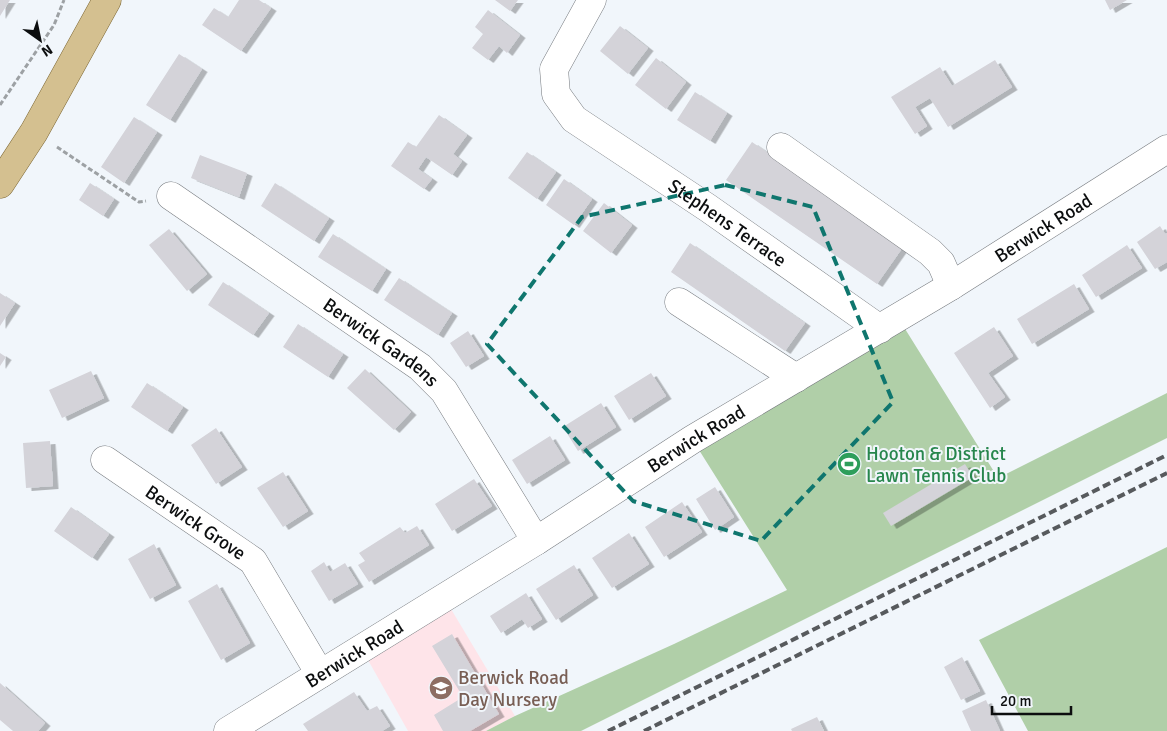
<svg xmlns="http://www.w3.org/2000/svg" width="1167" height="731" viewBox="0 0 1167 731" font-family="Signika,sans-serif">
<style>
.education{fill:#fee4e9}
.green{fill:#b0cfa8}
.building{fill:#d4d3d9;filter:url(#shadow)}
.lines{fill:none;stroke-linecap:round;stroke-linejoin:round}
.minor-casing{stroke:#787c80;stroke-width:29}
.major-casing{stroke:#7c6633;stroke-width:29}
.path{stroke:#9da1a4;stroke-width:3;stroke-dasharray:5 2.5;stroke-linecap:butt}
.minor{stroke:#fff;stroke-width:28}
.major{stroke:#d4c090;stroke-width:28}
.rail{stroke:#575a5d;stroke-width:4;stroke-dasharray:8 4;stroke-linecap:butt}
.marked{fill:none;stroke:#0f766e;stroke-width:4;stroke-dasharray:10 6;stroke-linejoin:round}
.labels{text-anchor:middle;stroke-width:4;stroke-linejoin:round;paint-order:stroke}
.street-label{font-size:19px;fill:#0c0e0f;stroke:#f1f6fb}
.leisure-label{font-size:19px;fill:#27864d;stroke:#f1f6fb;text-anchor:start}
.education-label{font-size:19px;fill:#785e54;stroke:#f1f6fb;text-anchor:start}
</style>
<defs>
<filter id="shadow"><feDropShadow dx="5.5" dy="3" stdDeviation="0" flood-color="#0004"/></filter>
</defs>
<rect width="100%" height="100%" fill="#f1f6fb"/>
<!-- education -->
<path class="education" d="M451 609 515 716 486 731H408L368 660Z"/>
<!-- green -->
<path class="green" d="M902 324 998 478 1167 393V438L581 731H486L515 716 674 644 787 590 699 450Z
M1167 547V731H1028L979 640Z"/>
<!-- building -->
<path class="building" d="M0 0H10L0 16Z
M239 0H259L271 8 241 51 202 25 214 8 228 17Z
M495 0H518L510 11Z
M1105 0H1127L1110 10Z
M488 10 520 35 507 53 499 46 488 60 472 48 483 34 475 27Z
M620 26 648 48 628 74 600 51Z
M179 54 202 69 170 120 146 105Z
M656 58 686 82 666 109 635 85Z
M995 60 1012 87 948 127 930 98 915 107 927 126 915 134 891 97 940 67 952 86Z
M695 92 727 113 710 141 677 120Z
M439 115 467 135 453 154 462 161 452 175 426 157 418 169 432 179 424 189 391 166 408 142 416 147Z
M134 117 157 132 124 183 101 167Z
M752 142 903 247 877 284 726 180Z
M527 152 556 172 537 199 508 178Z
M200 155 247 173 239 197 191 178Z
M564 179 592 199 574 225 546 205Z
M90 183 114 199 103 216 79 200Z
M275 183 329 218 314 241 261 206Z
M604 203 632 225 611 253 583 231Z
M1160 226 1165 234 1167 233V262L1155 269 1137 242Z
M169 229 207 274 187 291 149 245Z
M333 234 386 269 372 291 318 257Z
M690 243 805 323 785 351 671 272Z
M1127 245 1142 268 1096 297 1082 275Z
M399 278 452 313 438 335 384 300Z
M223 282 269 313 253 335 208 305Z
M1074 284 1089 309 1032 344 1017 319Z
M0 293 15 303 0 326Z
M298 324 343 354 328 377 283 347Z
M994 327 1013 356 988 373 1005 397 990 408 954 353Z
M468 331 484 356 466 367 450 343Z
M0 353 6 357 0 366Z
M365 369 411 412 394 430 347 388Z
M91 371 104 398 62 418 49 390Z
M651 373 666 396 629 420 614 396Z
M147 383 183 407 167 431 131 407Z
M601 403 616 427 578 451 563 427Z
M216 428 242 467 216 484 191 445Z
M550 436 565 460 527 484 512 460Z
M50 441 53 486 26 488 23 443Z
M965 464 973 477 891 526 883 513Z
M283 472 308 511 283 527 257 488Z
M474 479 492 506 452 531 435 504Z
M715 487 734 517 715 530 696 499Z
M682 502 702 532 664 557 645 527Z
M71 507 109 534 92 558 54 531Z
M417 526 429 545 369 582 358 565 365 561 359 553 400 527 405 533Z
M629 533 649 564 612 588 592 558Z
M154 544 176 585 150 599 128 559Z
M324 562 330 572 345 563 358 584 329 601 311 571Z
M574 565 593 595 556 620 536 589Z
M217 584 250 643 221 660 188 601Z
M526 593 542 619 528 628 522 619 501 633 490 616Z
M452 634 499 714 470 731H443L434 715 463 697 432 646Z
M962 657 980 691 961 700 944 667Z
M0 683 45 723 38 731H13L0 720Z
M354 692 367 711 377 706 390 726 382 731H308L303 724Z
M986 700 1000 731H971L962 711Z
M817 717 824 731H792L791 729Z"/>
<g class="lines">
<!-- minor casing -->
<g class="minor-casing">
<g id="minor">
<path id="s1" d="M592 0 554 69 556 94 574 119 708 208 880 329"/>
<path d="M781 147 930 252 941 263 951 286"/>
<path id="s2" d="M171 196 420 367 444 391 536 541"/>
<path d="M679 302 796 378"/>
<path id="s3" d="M105 460 253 561 320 674"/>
<path id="s4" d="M228 731 536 541 693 439 951 286 1167 149"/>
</g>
</g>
<!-- major casing -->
<g class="major-casing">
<path id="major" d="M0 184 34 132 107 0"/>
</g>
<!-- path -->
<path class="path" d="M0 105 54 25 64 0
M57 147 139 202 146 201"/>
<!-- minor -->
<use href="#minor" class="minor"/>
<!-- major -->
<use href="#major" class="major"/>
<!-- rail -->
<path class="rail" d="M608 731 1167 455
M644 731 1167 473"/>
</g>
<!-- marked area -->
<path class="marked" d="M725 185 813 207 893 402 761 541 633 501 487 344 582 217Z"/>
<!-- icons -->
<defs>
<g id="stadium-disc" transform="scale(1.25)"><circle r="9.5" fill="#2e9e5b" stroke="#f1f6fb"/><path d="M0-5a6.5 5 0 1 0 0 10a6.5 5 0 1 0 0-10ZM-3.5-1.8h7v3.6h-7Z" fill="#fff"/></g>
<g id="school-disc" transform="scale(1.25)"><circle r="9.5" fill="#8d6e63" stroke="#f1f6fb"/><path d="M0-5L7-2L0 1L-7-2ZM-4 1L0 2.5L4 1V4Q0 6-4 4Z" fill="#fff"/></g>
</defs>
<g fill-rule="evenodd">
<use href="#stadium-disc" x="849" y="464"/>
<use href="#school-disc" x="441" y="688"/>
</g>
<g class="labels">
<!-- street labels -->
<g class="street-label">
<text dy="7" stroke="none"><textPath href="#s1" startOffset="320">Stephens Terrace</textPath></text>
<text dy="7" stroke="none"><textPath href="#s4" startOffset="958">Berwick Road</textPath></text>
<text dy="7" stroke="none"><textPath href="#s2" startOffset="256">Berwick Gardens</textPath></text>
<text dy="7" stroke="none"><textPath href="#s4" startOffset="552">Berwick Road</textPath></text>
<text dy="7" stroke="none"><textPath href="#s3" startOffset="110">Berwick Grove</textPath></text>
<text dy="7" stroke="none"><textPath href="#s4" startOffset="148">Berwick Road</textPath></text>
</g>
<!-- leisure labels -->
<g class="leisure-label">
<text x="866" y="460">Hooton &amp; District<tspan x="866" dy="22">Lawn Tennis Club</tspan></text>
</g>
<!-- education labels -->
<g class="education-label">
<text x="458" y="684">Berwick Road<tspan x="458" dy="22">Day Nursery</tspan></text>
</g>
</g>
<!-- north arrow -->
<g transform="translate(40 40) rotate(147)" stroke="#f1f6fb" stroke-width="4" paint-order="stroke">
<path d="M0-4L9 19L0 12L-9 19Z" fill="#0c0e0f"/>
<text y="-8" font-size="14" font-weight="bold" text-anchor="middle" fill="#0c0e0f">N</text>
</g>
<!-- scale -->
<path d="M992 706v8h79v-8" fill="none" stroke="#0c0e0f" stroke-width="2.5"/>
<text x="1000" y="706" font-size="15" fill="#0c0e0f" stroke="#f1f6fb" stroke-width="4" paint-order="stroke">20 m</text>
</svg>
